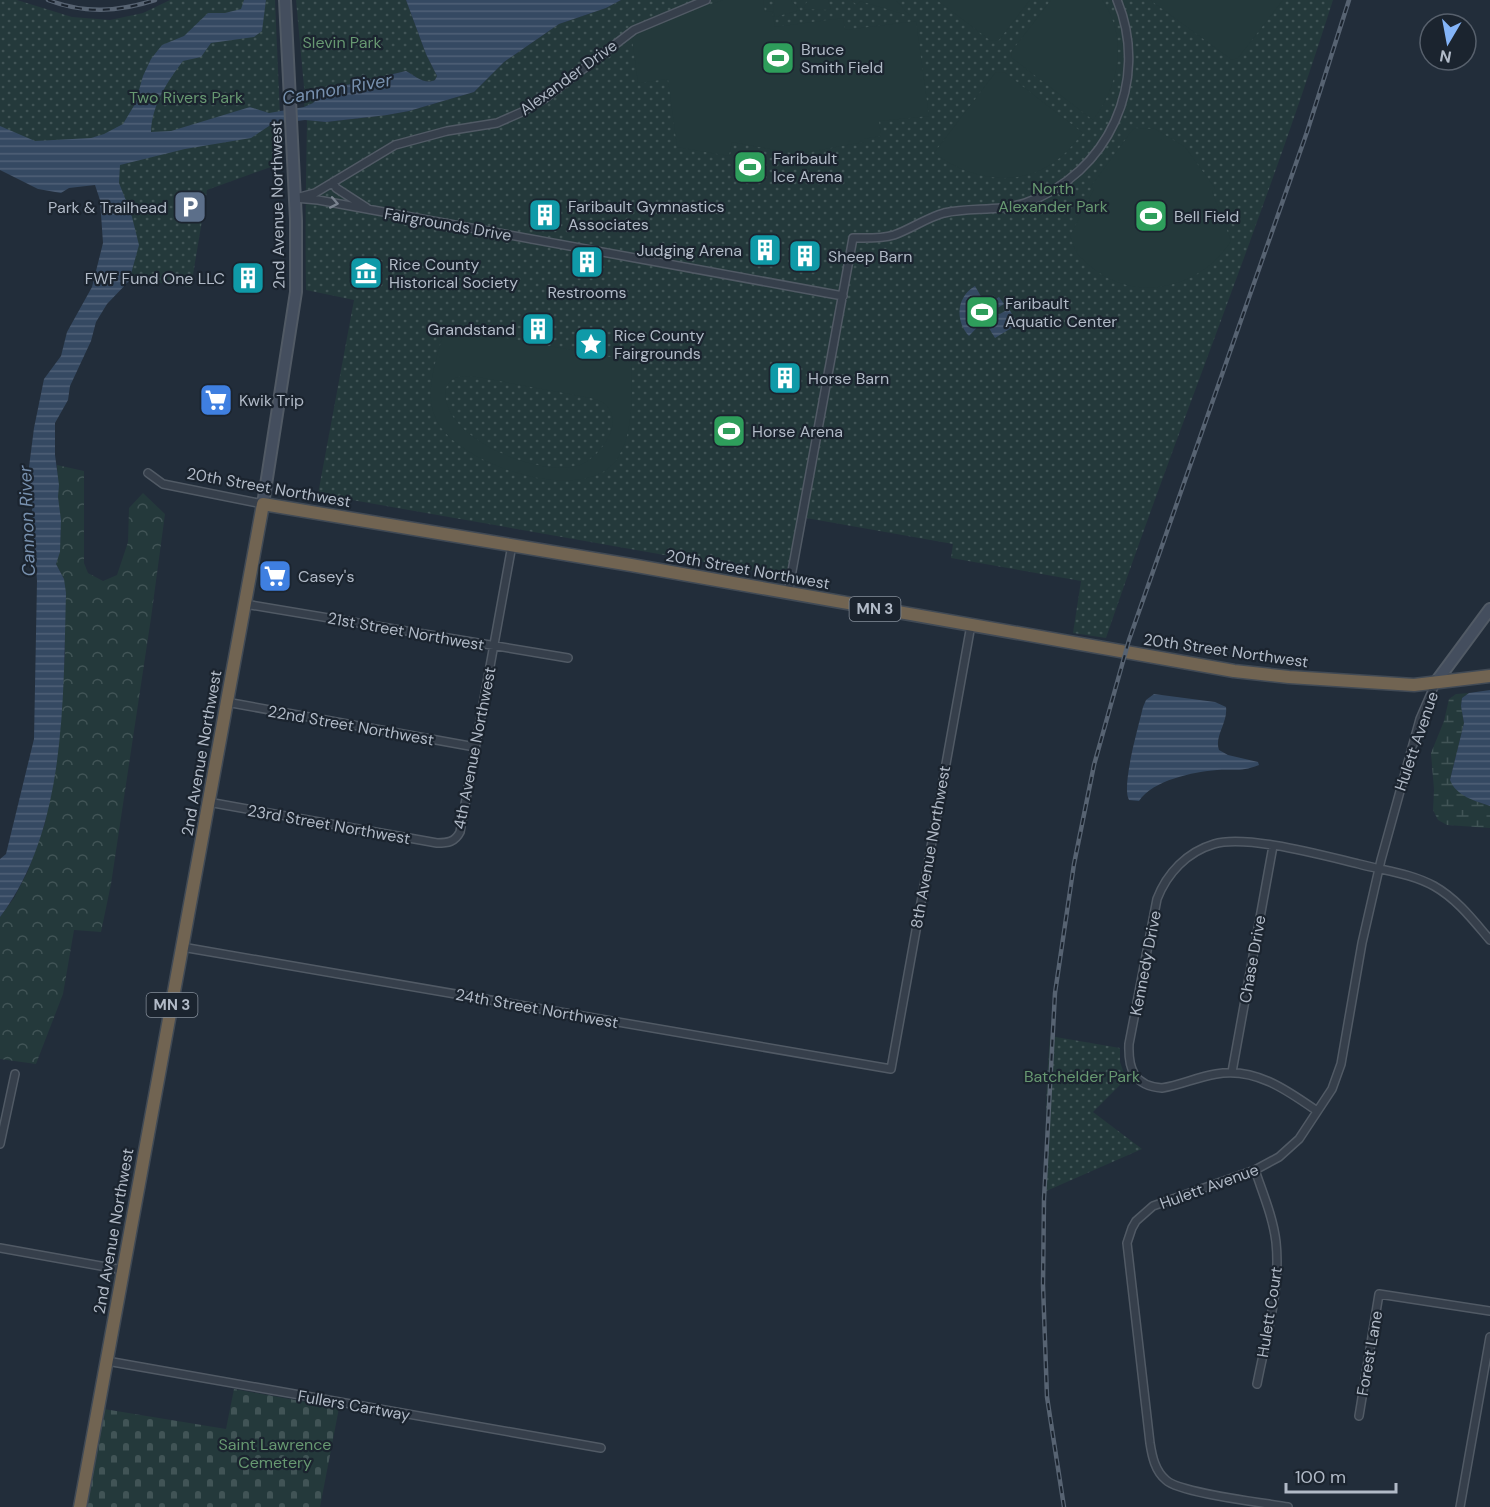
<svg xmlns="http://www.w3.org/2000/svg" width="1490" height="1507" viewBox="0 0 1490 1507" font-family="'DM Sans',sans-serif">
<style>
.forest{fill:url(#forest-crowns)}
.wetland{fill:url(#wetland-marsh)}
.cemetery{fill:url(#cemetery-stones)}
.park{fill:url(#park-dots)}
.garden{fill:#24393b;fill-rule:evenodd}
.water{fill:url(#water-rules)}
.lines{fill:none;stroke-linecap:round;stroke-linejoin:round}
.street-casing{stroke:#515a65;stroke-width:10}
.secondary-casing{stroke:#515a65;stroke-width:14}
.highway-casing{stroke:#414a55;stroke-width:15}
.street{stroke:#363f4b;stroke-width:7}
.secondary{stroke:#444e5e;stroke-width:10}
.highway{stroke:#716452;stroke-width:12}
.rail-casing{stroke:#576372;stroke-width:4.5}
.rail{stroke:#1b242f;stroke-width:2;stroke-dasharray:7;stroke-linecap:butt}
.oneway{stroke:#7a838f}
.labels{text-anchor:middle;stroke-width:4.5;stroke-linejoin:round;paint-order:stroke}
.shield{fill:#1b242f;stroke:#848d99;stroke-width:1.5}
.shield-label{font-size:15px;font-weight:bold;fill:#b1bac7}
.park-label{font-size:16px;fill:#679871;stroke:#1b242f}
.poi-label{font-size:16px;fill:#b1bac7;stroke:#1b242f;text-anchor:start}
.street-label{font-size:16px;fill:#b1bac7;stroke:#1b242f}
.water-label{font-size:18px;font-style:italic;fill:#7891af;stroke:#1b242f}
</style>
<defs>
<pattern id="forest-crowns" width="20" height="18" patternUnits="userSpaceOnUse" patternTransform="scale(1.5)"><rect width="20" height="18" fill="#24393b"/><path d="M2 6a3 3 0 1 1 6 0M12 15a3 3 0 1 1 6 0" fill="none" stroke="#415456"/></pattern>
<pattern id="wetland-marsh" width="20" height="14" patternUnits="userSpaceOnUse" patternTransform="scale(1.5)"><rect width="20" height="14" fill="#24393b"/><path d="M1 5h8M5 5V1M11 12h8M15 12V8" fill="none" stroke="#415456"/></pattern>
<pattern id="cemetery-stones" width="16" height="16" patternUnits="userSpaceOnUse" patternTransform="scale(1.5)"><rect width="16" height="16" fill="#24393b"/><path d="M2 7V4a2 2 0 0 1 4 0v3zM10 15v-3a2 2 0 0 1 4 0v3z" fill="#415456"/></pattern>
<pattern id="park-dots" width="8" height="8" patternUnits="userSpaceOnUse" patternTransform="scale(1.5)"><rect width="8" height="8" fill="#24393b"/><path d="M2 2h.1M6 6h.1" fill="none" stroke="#415456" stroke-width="1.8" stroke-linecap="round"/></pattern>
<pattern id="water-rules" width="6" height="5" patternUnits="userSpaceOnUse" patternTransform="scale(1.5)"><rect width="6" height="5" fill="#354962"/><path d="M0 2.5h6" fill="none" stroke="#506177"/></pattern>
</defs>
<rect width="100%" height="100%" fill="#222d3a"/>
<!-- forest -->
<path class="forest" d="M57 465 84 471V563L88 573 103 581 117 575 128 542 129 508 143 493 165 514 151 618 111 884 101 932 74 930 63 994 36 1064 0 1059V917L14 898 28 871 45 823 62 691 65 654 64 579 56 564C63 542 60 521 58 498 57 487 58 477 57 465Z"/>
<!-- wetland -->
<path class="wetland" d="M1469 693 1462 698 1461 706 1464 723 1450 780 1473 800 1490 806V828L1447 825 1438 820 1433 810 1434 790 1431 753 1444 721 1449 699 1456 694Z"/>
<!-- cemetery -->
<path class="cemetery" d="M234 1389 339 1408 320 1507H87L104 1409 226 1429Z"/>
<!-- park -->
<path class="park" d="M0 0H17L72 17 110 20 143 13 170 0H275L282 163 207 190 191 287 116 277 100 166 0 156Z
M296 0H406L426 54 437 76 435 80C425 85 415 76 406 71L325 90 313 103 304 107 305 98Z
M621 0H1333C1265 215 1179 424 1106 638L1073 633 1081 581 951 558 953 544 806 518 795 578 318 494 354 300 306 290C305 234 306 177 307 120L326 122 387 115 409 111 474 92 504 62 559 24 606 8Z
M1050 1036 1120 1048V1062L1126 1079 1093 1112 1142 1149 1044 1192 1047 1079Z"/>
<!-- garden -->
<path class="garden" d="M723 0H763L765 12 772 11 775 27 843 18 845 30 916 21 929 116 879 121 881 136 864 139V142L797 154 732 142 729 156 677 147 668 79 638 83 632 38 662 22Z
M775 0H791L800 10 775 17 773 9Z
M808 0H828L831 10 803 9Z
M851 0H896L910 16 860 1 857 5Z
M937 0H1030L999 40 991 41Z
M1051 0H1102C1129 38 1119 85 1093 120L1012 58 1011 52Z
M1150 0H1283L1238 58 1232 60Z
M1004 72 1083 133C1075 142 1067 153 1057 160 1020 189 970 180 934 153L995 73Z
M1134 128 1155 129 1185 147 1215 188 1212 191 1231 241C1204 285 1142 303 1098 272 1091 267 1082 260 1077 253 1074 248 1072 241 1070 236L1094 189 1091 186Z
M445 327 632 361C631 392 635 432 617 459 585 507 459 465 437 421 422 392 438 356 445 327ZM461 376 477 377 591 398C597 400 603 401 607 406 624 425 599 458 580 465 542 478 453 442 446 400 444 387 448 379 461 376Z"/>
<!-- water -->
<path class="water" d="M244 0H266L262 31 254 37 211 43 201 57 183 61C167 82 152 105 151 132L171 131 250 107 269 113 304 107 313 103 325 90 406 71C415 76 425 85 435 80L437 76 426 54 406 0H621L606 8 559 24 504 62 474 92 409 111 387 115 326 122 305 120 272 124 251 138 185 149 120 165 119 183 131 213 139 245 129 281 107 304 96 322 91 341 70 386 68 400 55 423V455L59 485 58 497 61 520 60 552 56 564 64 579 66 593C63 698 67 829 0 917V859L6 854 34 739 37 581 29 467 34 428 44 379 61 356 67 332 92 287 103 243 100 200 95 185 69 188 61 193 38 189 0 170V126L35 141 91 138 104 134 123 124 135 104 143 76 151 59 162 45 184 36 208 13H225L241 9Z
M975 286 986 305 999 297 1004 304 991 312 994 317 1009 309 1018 324 995 338 984 320 969 336C955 321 956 297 975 286Z
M1490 690V806C1475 801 1456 796 1450 780L1464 723 1461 706 1462 698 1469 693Z
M1154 694 1215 702 1226 707C1228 723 1214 736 1219 750L1228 755 1258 762 1259 765C1241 772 1235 769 1217 770 1193 772 1153 780 1139 801L1129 800C1121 786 1139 725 1143 707L1146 700Z"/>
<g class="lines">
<!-- street casing -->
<g class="street-casing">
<path id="street" d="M333 182 336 188 367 208
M300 197 315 193 395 145 447 131 497 123 522 112 544 99 634 30 706 0
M295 198 318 200 843 296
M148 473 163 484 263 504
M788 593 853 238C867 238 880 239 894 235 911 229 926 218 944 213 971 207 998 212 1025 203 1108 175 1151 81 1117 0
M245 604 568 658
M226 702 475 747
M208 802 437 843C448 843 455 842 460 832L512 545
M182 947 891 1069 971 625
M1232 1072 1273 846
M1317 1111C1287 1090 1255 1067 1216 1074 1197 1077 1181 1085 1162 1088 1134 1086 1128 1069 1129 1044L1157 899C1167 873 1187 852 1214 844 1246 834 1325 856 1359 864 1385 871 1410 873 1434 886 1457 899 1473 920 1490 940
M0 1144 15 1074
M1255 1170C1263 1194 1273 1217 1276 1242 1281 1289 1266 1337 1257 1384
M0 1248 123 1270
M107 1361 601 1448
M1359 1416 1379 1294 1490 1311
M1288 1507C1265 1503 1179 1493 1166 1480 1155 1471 1152 1456 1150 1443L1127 1243 1132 1228 1136 1221 1153 1206 1255 1170 1279 1157 1299 1139 1332 1089 1341 1064 1362 943 1381 860 1420 719 1436 682
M1460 1507 1490 1337"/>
</g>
<!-- secondary casing -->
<g class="secondary-casing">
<path id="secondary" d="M263 504 296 292V220L285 0
M1436 682 1490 609"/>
</g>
<!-- highway casing -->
<g class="highway-casing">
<path id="highway" d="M80 1507 263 504 631 565 1234 671 1289 677 1414 685 1490 676"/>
</g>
<!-- street -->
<use href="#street" class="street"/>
<!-- secondary -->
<use href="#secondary" class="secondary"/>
<!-- highway -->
<use href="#highway" class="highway"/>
<!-- rail casing -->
<g class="rail-casing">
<path id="rail" d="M48 0C84 14 118 12 155 0
M1064 1507 1047 1397 1043 1285 1044 1199 1055 993 1074 864 1094 765 1129 640 1307 132 1349 0"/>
</g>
<!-- rail -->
<use href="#rail" class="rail"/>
</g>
<!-- one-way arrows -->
<defs><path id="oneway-chevron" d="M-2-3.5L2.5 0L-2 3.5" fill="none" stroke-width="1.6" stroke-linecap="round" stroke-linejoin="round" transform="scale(1.5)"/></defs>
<use class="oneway" href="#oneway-chevron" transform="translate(334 203) rotate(11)"/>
<!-- icons -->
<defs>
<g id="stadium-square" transform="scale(1.725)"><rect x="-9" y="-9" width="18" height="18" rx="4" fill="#2e9e5b" stroke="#1b242f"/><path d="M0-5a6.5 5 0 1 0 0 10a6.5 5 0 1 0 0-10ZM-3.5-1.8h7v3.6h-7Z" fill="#fff"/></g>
<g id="parking-square" transform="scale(1.725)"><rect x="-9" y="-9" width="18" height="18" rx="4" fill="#5c6f8a" stroke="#1b242f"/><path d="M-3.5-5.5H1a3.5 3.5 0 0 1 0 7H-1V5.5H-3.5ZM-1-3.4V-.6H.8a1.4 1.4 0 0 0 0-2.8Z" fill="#fff"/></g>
<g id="building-square" transform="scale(1.725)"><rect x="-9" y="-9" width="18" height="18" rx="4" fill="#0f9aa8" stroke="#1b242f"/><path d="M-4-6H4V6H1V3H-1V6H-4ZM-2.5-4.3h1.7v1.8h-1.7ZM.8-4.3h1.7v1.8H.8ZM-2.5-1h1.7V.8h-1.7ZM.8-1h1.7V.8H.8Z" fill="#fff"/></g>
<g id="museum-square" transform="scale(1.725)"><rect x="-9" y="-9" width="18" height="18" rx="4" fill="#0f9aa8" stroke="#1b242f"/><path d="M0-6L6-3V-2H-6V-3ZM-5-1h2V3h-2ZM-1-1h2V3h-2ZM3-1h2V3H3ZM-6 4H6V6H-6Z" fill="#fff"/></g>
<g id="sight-square" transform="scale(1.725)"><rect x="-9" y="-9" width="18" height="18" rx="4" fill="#0f9aa8" stroke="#1b242f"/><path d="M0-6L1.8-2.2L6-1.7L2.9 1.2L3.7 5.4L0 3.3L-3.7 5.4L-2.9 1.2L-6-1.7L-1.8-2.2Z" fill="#fff"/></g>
<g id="supermarket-square" transform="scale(1.725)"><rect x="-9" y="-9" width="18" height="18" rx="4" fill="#3f7fe0" stroke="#1b242f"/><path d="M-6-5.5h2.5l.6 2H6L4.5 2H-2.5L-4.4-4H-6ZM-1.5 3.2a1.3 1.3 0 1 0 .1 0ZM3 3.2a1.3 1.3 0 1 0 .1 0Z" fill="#fff"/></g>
</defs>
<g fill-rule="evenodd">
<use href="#stadium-square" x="778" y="58"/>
<use href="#stadium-square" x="750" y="167"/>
<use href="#parking-square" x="190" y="207"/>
<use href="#building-square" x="545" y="215"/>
<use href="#stadium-square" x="1151" y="216"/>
<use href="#building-square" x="765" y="250"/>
<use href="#building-square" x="805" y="256"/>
<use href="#building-square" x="587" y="262"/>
<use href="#museum-square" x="366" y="273"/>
<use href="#building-square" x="248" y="278"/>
<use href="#stadium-square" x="982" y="312"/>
<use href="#building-square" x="538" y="329"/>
<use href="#sight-square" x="591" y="344"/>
<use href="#building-square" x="785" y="378"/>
<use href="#supermarket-square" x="216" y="400"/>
<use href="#stadium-square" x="729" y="431"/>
<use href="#supermarket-square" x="275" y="576"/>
</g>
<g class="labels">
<!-- shield labels -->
<g class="shield">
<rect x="849.5" y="597" width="51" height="24" rx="4.5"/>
<rect x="146.5" y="993" width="51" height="24" rx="4.5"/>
</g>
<g class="shield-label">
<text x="875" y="614">MN 3</text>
<text x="172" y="1010">MN 3</text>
</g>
<!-- park labels -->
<g class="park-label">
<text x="342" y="48">Slevin Park</text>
<text x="186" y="103">Two Rivers Park</text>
<text x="1053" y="194">North<tspan x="1053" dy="18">Alexander Park</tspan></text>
<text x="1082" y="1082">Batchelder Park</text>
<text x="275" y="1450">Saint Lawrence<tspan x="275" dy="18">Cemetery</tspan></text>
</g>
<!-- poi labels -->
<g class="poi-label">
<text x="801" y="55">Bruce<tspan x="801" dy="18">Smith Field</tspan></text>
<text x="773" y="164">Faribault<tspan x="773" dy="18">Ice Arena</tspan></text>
<text x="568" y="212">Faribault Gymnastics<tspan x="568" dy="18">Associates</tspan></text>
<text x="167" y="213" text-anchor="end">Park &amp; Trailhead</text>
<text x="1174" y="222">Bell Field</text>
<text x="742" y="256" text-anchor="end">Judging Arena</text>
<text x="828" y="262">Sheep Barn</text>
<text x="389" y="270">Rice County<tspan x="389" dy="18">Historical Society</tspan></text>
<text x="225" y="284" text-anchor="end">FWF Fund One LLC</text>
<text x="587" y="298" text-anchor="middle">Restrooms</text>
<text x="1005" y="309">Faribault<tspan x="1005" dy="18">Aquatic Center</tspan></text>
<text x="515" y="335" text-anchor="end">Grandstand</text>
<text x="614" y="341">Rice County<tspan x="614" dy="18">Fairgrounds</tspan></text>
<text x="808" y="384">Horse Barn</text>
<text x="239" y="406">Kwik Trip</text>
<text x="752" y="437">Horse Arena</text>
<text x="298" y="582">Casey's</text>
</g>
<!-- street labels -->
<g class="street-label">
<text transform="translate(568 77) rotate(-36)" y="6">Alexander Drive</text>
<text transform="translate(277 205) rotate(-91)" y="6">2nd Avenue Northwest</text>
<text transform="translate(448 224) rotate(10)" y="6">Fairgrounds Drive</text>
<text transform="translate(269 487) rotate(10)" y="6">20th Street Northwest</text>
<text transform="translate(748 569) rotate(10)" y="6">20th Street Northwest</text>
<text transform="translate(406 631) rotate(10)" y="6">21st Street Northwest</text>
<text transform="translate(1226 650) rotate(8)" y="6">20th Street Northwest</text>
<text transform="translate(351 725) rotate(10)" y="6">22nd Street Northwest</text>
<text transform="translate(1416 741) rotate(-71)" y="6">Hulett Avenue</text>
<text transform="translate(474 748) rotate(-79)" y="6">4th Avenue Northwest</text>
<text transform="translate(201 753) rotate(-80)" y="6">2nd Avenue Northwest</text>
<text transform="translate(329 824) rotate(10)" y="6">23rd Street Northwest</text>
<text transform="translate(930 847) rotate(-80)" y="6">8th Avenue Northwest</text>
<text transform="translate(1252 959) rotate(-80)" y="6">Chase Drive</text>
<text transform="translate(1145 963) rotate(-79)" y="6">Kennedy Drive</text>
<text transform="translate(537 1008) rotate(10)" y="6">24th Street Northwest</text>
<text transform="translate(1209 1186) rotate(-20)" y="6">Hulett Avenue</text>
<text transform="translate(113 1231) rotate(-80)" y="6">2nd Avenue Northwest</text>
<text transform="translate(1269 1312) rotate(-81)" y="6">Hulett Court</text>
<text transform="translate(1369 1353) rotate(-80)" y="6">Forest Lane</text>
<text transform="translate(354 1405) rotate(10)" y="6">Fullers Cartway</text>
</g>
<!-- water labels -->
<g class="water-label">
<text transform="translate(337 89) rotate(-10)" y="6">Cannon River</text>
<text transform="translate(27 521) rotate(-92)" y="6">Cannon River</text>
</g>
</g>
<!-- north arrow -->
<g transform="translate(1448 42) rotate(190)"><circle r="28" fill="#1b242f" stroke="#57606c" stroke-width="1.5"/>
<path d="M0-4.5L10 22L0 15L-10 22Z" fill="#84b4f8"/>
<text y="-9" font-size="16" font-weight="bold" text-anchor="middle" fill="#b1bac7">N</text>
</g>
<!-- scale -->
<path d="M1286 1483v9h110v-9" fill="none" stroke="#b1bac7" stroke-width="3"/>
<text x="1295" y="1483" font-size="18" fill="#b1bac7" stroke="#1b242f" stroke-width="4.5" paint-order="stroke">100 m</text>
</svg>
